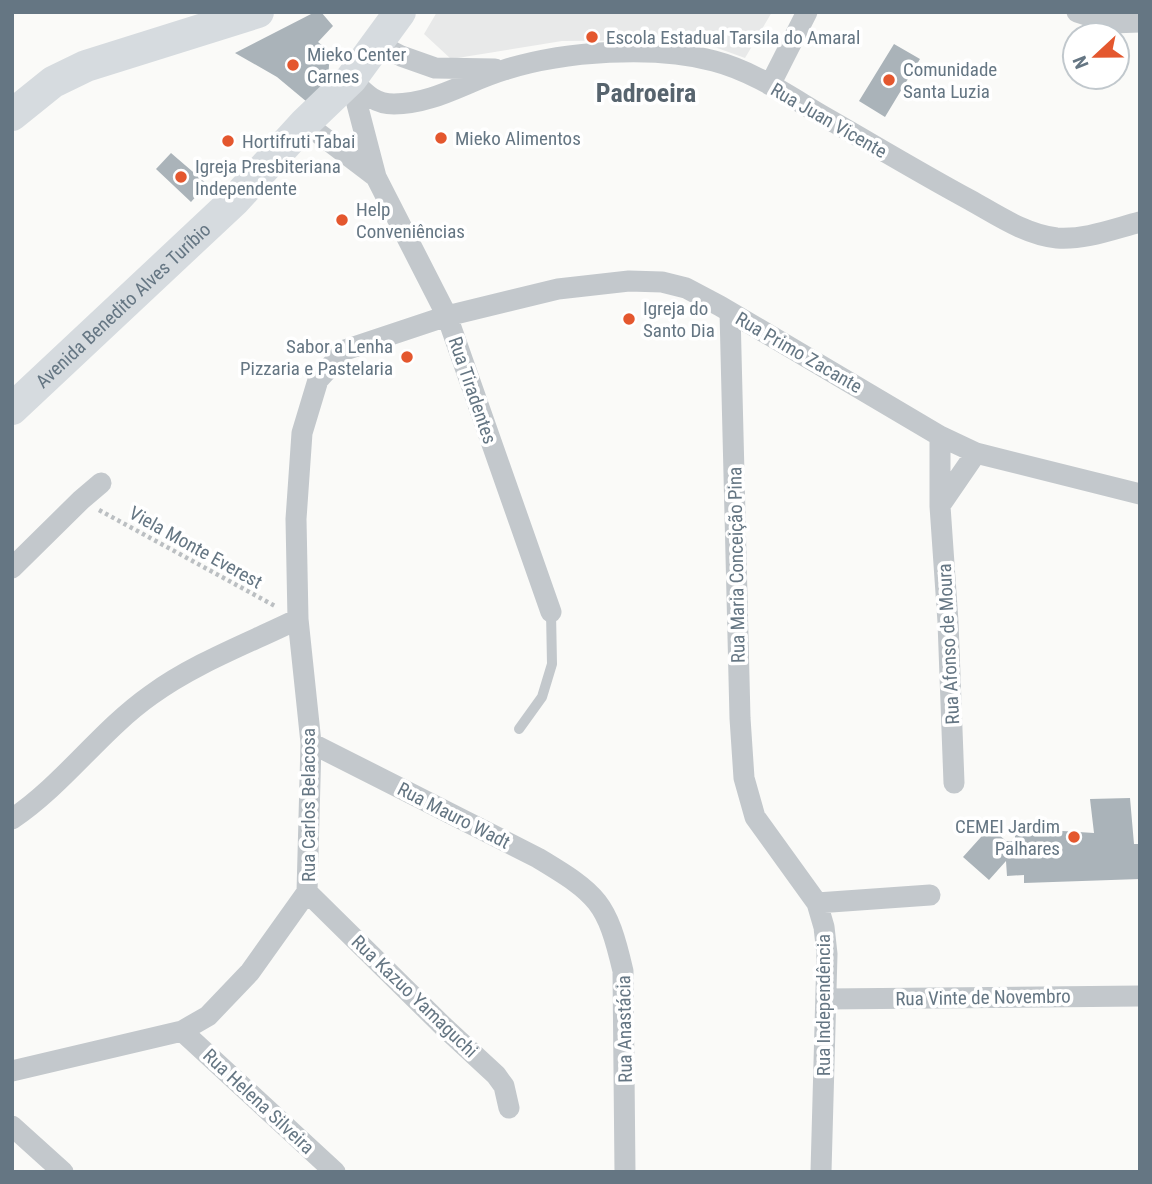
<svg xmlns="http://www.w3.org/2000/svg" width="1152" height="1184" viewBox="0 0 1152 1184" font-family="'Roboto Condensed',sans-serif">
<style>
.built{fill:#e8e9e9}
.building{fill:#aab3b9}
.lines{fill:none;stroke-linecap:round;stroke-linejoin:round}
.path{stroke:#bbbfc2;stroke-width:4.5;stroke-dasharray:3.5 3.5;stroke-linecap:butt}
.lane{stroke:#c3c8cc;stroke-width:10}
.street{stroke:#c3c8cc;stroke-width:21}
.secondary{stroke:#d6dbdf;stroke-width:32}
.poi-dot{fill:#e4572e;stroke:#fff;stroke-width:2.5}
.labels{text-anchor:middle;stroke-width:7;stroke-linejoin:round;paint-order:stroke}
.poi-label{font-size:19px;fill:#657683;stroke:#fff;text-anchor:start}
.street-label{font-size:19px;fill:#657683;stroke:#fff}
.district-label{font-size:26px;font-weight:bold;fill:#57646e;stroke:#fff}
</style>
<rect width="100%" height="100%" fill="#fafaf8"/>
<!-- built -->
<path class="built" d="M437 12H772L745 58 695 40 562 41 451 59 424 34Z"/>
<!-- building -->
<path class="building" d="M315 12H321L333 26 318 42 330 52 328 79 307 102 277 77 235 53Z
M894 44 920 59 885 117 859 101Z
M171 153 207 184 191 202 156 169Z
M1130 798 1134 844H1140V879L1024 883V875L1007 876 1006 861 989 880 963 857 990 827 1006 841H1015V828L1094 833 1090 799Z"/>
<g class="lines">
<!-- path -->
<path class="path" d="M99 510 275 606"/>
<!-- lane -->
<path class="lane" d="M519 729 542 697 552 664 551 612"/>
<!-- street -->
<path class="street" d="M1077 12 1111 23 1140 22
M378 44 401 56 435 68 495 69
M351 79C364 92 373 104 394 104 434 104 467 81 504 70 564 51 654 45 714 61 753 71 789 96 823 116 872 144 920 173 970 200 997 215 1026 235 1057 238 1085 240 1113 229 1140 222
M351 81 376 177 447 316 551 612
M770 85 807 12
M305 123 376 177
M730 312 740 718 744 778 755 817 817 903 824 927 827 954 821 1172
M940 436V506L948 622 954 783
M941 504 976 453
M12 568 81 500 101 483
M311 743 538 858C598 894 607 902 623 971L625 1172
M12 819C64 784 100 731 151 695 195 663 249 643 298 619
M307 892 443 1026 496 1075 504 1086 509 1108
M817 903 930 895
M826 999 1140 996
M182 1031 335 1172
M12 1071 182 1031 208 1016 250 972 307 892 311 743 298 619 296 519 302 433 318 380 345 350 447 316 558 289 629 281 662 282 686 288 720 306 940 436 976 453 1140 494
M12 1126 63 1172"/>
<!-- secondary -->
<g class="secondary">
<path d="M12 115 53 82 86 66 258 12"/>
<path id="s1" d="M12 409 235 200 305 123 351 79 400 12"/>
</g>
</g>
<!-- markers -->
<g class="poi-dot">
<circle cx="592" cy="37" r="7"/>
<circle cx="293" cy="65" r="7"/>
<circle cx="889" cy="80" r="7"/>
<circle cx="441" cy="138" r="7"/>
<circle cx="228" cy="141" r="7"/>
<circle cx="181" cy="177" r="7"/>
<circle cx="342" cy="220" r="7"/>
<circle cx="629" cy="319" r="7"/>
<circle cx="407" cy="357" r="7"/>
<circle cx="1074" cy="837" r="7"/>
</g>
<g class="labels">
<!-- poi labels -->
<g class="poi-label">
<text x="606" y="44">Escola Estadual Tarsila do Amaral</text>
<text x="307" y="61">Mieko Center<tspan x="307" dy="22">Carnes</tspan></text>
<text x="903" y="76">Comunidade<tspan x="903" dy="22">Santa Luzia</tspan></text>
<text x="455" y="145">Mieko Alimentos</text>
<text x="242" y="148">Hortifruti Tabai</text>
<text x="195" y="173">Igreja Presbiteriana<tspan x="195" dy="22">Independente</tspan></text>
<text x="356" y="216">Help<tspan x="356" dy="22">Conveniências</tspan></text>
<text x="643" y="315">Igreja do<tspan x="643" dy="22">Santo Dia</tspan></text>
<text x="393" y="353" text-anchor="end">Sabor a Lenha<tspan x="393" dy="22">Pizzaria e Pastelaria</tspan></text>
<text x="1060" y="833" text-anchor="end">CEMEI Jardim<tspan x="1060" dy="22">Palhares</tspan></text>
</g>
<!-- street labels -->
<g class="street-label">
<text transform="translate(829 120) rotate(30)" y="7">Rua Juan Vicente</text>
<text dy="7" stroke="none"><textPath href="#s1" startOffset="152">Avenida Benedito Alves Turíbio</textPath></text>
<text transform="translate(799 352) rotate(30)" y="7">Rua Primo Zacante</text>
<text transform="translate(473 390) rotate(71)" y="7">Rua Tiradentes</text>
<text transform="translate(196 547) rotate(29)" y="7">Viela Monte Everest</text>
<text transform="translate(736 565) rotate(-91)" y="7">Rua Maria Conceição Pina</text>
<text transform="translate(948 644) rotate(-93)" y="7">Rua Afonso de Moura</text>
<text transform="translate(308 805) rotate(-90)" y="7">Rua Carlos Belacosa</text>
<text transform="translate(454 815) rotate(27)" y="7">Rua Mauro Wadt</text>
<text transform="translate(415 996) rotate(44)" y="7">Rua Kazuo Yamaguchi</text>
<text transform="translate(983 997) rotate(-1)" y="7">Rua Vinte de Novembro</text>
<text transform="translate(823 1005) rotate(-90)" y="7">Rua Independência</text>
<text transform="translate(624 1029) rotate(-91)" y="7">Rua Anastácia</text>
<text transform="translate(259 1101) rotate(43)" y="7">Rua Helena Silveira</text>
</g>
<!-- district labels -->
<g class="district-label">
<text x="646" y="102">Padroeira</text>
</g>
</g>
<!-- border -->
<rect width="1152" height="1184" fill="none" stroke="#657683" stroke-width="28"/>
<!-- north arrow -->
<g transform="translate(1096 56) rotate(248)"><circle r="33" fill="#ffffff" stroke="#c1c8cd" stroke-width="2"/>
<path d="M0-5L12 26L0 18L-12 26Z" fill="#e4572e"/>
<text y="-10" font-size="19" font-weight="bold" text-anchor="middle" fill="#657683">N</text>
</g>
</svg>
